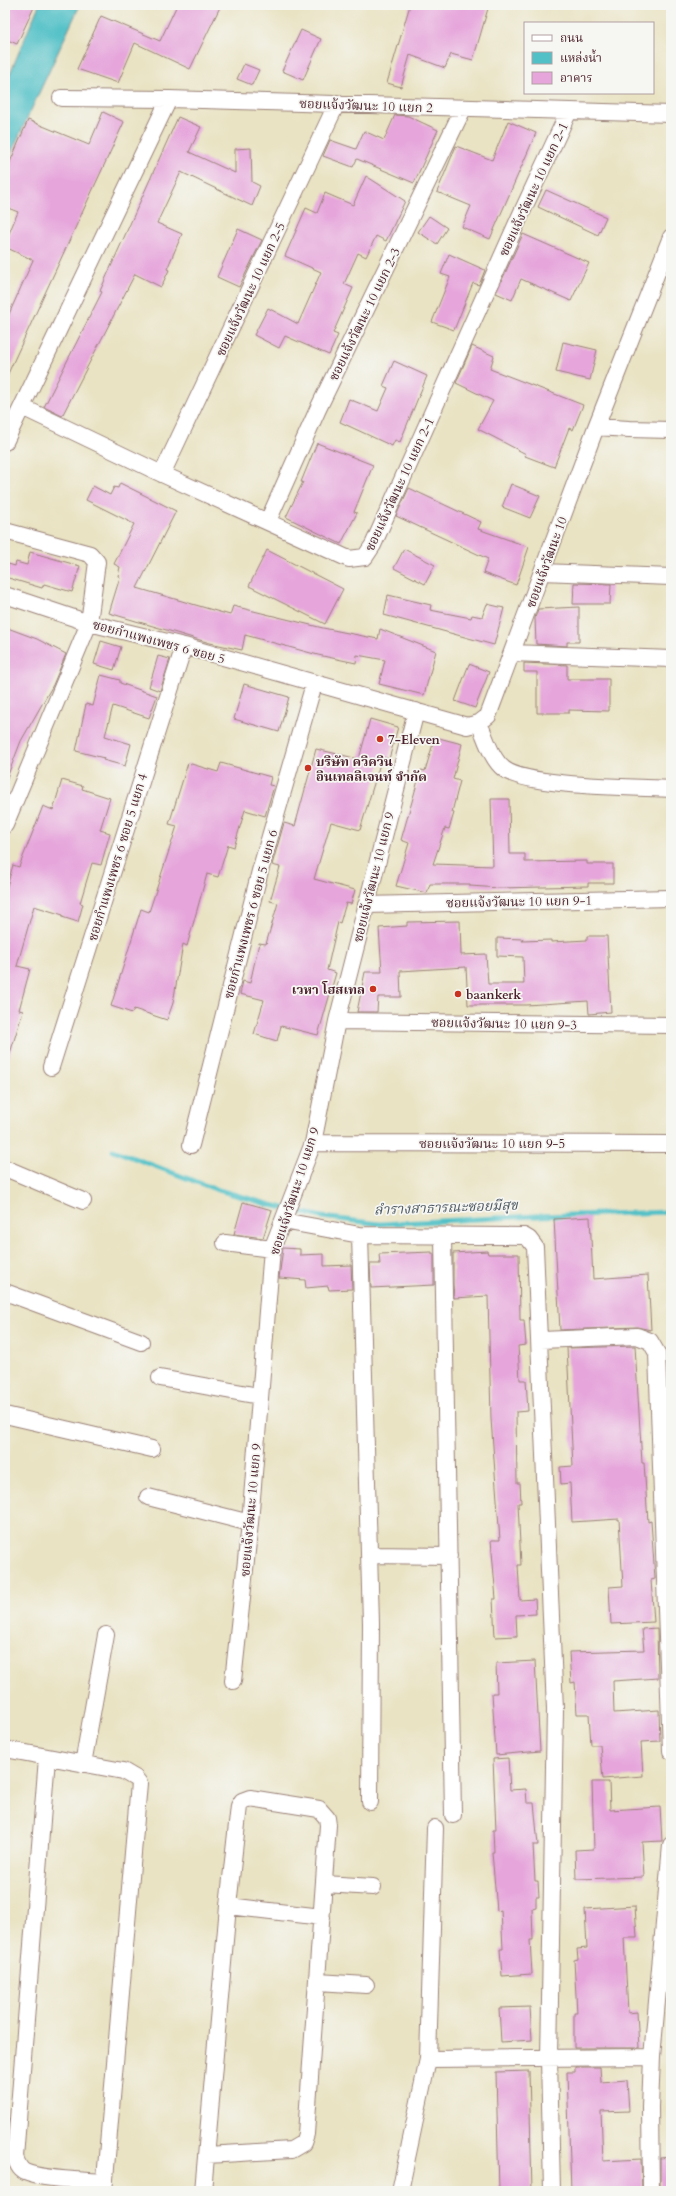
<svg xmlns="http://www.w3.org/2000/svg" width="676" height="2196" viewBox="0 0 676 2196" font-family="Cardo,'Noto Serif Thai',serif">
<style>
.water{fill:#52c1c7;stroke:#4e7079}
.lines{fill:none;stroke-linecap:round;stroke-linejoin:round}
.stream{stroke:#52c1c7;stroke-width:5}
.building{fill:#e6a6db}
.street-casing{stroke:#9a8177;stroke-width:18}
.street{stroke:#fff;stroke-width:16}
.poi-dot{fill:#c8321e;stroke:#f6f6f2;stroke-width:1.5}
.labels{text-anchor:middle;stroke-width:3.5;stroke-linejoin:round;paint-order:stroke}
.street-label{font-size:13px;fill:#4a1f2b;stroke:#f6f6f2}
.poi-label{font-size:13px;font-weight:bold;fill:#4a1f2b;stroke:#f6f6f2;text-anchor:start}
.water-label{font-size:14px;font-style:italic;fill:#4d5862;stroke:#f6f6f2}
</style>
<rect width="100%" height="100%" fill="#f6f6f2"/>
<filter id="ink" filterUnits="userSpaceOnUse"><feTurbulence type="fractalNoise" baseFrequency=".025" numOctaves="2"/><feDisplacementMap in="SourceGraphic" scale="8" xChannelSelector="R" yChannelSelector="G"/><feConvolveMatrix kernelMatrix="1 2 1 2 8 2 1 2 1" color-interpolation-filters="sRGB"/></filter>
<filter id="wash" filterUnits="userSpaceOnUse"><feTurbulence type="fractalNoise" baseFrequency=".012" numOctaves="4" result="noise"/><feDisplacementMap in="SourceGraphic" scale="16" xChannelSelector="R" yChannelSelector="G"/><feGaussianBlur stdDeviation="0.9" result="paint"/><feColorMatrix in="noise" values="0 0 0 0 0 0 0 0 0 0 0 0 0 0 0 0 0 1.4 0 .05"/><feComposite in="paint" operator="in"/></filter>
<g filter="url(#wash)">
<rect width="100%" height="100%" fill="#e9e3c3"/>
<!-- water -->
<path class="water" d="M39 5H80L5 166V85Z"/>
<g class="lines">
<!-- stream -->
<path class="stream" d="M113 1150 215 1189 271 1205 322 1217 380 1224 536 1216 671 1212"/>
</g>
<g id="blocks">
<!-- building -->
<path class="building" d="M5 5H35L17 44 5 39Z
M177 5H221L190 69 135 43 118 83 77 69 101 16 160 41Z
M410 5H489L473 60 451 54 445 68 410 55 401 87 387 83Z
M301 30 321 39 303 80 282 71Z
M244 64 259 70 252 85 237 79Z
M103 112 124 122 5 380V323L33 260 5 247V243L18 212 8 208 10 203 5 201V174L28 120 89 145Z
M395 115 408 116 438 130 414 183 357 159 353 167 323 156 330 140 356 149 364 131 384 140Z
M178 117 201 127 189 152 235 173V149L251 148 252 182 260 186 252 206 181 172 157 223 182 234 167 269 169 270 161 287 135 274 62 416 44 407 102 292 100 291Z
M508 121 536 133 490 239 462 227 471 206 437 192 456 146 492 160Z
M366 176 405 201 386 241 376 236 366 257 358 253 344 284 353 288 333 333 338 335 329 355 285 336 279 348 254 335 268 308 298 324 321 272 285 256 306 208 317 213 325 193 353 205Z
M546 190 606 217 598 235 538 207Z
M429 216 447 228 437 244 418 232Z
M238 229 262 240 239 287 217 277Z
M523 234 589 263 571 301 521 279 512 300 496 293Z
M449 254 485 270 479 285 473 283 454 330 432 322 450 277 441 274Z
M563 342 597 350 590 380 556 372Z
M472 346 494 356 490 369 583 405 573 430 569 428 554 467 525 456 526 454 478 429 493 401 456 383Z
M394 361 427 376 400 442 395 440 392 446 340 422 349 399 378 411 388 388 383 386Z
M317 443 373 465 354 512 357 513 341 544 286 517 303 482H301Z
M120 483 176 511 137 588 230 615 233 606 323 628 378 639 380 629 436 651 424 695 379 684 385 660 357 655 356 663 318 655 245 635 242 650 210 643 109 613 120 577 118 576 120 567 114 564 134 524 86 500 93 486 110 495 114 487 118 488Z
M511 484 540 496 530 518 502 507Z
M409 488 481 522 478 529 529 547 516 585 483 573 488 559 396 516Z
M404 549 435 565 425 584 394 568Z
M267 550 343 589 325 624 249 586Z
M30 552 80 566 72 592 44 584 42 588 5 577V563L15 566 16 562 27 565Z
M574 583 611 584 610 604H573Z
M388 595 431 605 430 610 471 618 472 615 482 617 487 604 504 608 494 645 384 615Z
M579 607V642H567V646L536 644 535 618 538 609Z
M5 627 37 639 66 654 53 685 21 741 6 780Z
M101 641 121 647 114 670 94 664Z
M158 656 170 659 160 691 149 687Z
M524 663 567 665V679H609V711L569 710V713H537V672H524Z
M469 664 489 672 475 708 455 701Z
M101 675 120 680V683L157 696 149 718 113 706 105 736 131 744 125 766 103 760 104 758 76 751 86 704 93 706Z
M244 684 289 697 279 732 234 719Z
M370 719 398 727 389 759 382 757 360 830 331 822 314 879 355 890 351 904 346 903 340 923 338 922 327 970 336 973 318 1035 281 1026 277 1041 254 1034 264 1000 240 994 243 981 250 983 259 943 266 944 278 903 270 901 280 867 272 865 284 823 295 826 316 749 359 759Z
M435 737 462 744 453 779 460 781 452 812 454 813 449 829 445 828 433 864 493 866 491 799H509L510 854H525V862L587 861V864H613V883H588V886L499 888 470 886V884H430L427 893 396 886 409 843 401 840 421 770 425 771Z
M188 763 218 772 221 763 271 777 269 785 274 786 265 816 245 810 234 847 228 845 218 877 207 874 187 946 183 944 173 1003 167 1020 134 1009 132 1013 111 1006 141 909 149 912 177 826 169 824Z
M62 780 83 786 82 789 110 798 100 830 110 833 101 865 92 863 80 903 83 904 78 922 62 917 63 915 34 906 17 966 30 969 19 1010 23 1011 8 1060 5 1059V893L13 865 19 867 43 806 53 810Z
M460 921 461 955 486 954 488 984H524L523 957 497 956V938L523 939 522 941 551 940V942L587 940V936H607L611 1012 589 1014 588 1001 526 1005H468L466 967 400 971 401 997H378L377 1012H357L365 972H382L379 928 407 926V922Z
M243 1202 272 1210 263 1238 234 1234Z
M590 1217 593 1279 648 1275 651 1330 637 1327 560 1330 554 1219Z
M283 1248 300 1249V1255L324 1254V1266L351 1265 352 1289 329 1290 328 1286 306 1288 305 1280 279 1278Z
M487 1251 488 1254H519L520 1320H524L526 1345 518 1346 520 1380H526L528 1411 516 1412 517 1483H520L521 1503H518L521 1565H518L520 1600 535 1599 536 1614 516 1615 517 1636 495 1637 493 1599H496L491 1540H500L491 1419 488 1296 454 1298 453 1284V1253Z
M432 1252V1254H434V1285L371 1288 370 1264H380L379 1254Z
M635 1346 642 1463H644L648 1522 651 1521 655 1579 651 1580 654 1622 611 1624 609 1587 623 1586 619 1519 572 1522 570 1483 561 1484 560 1467 573 1466 567 1348Z
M657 1628 658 1678 613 1681 614 1713 659 1710 660 1741 641 1742 643 1776 603 1779 600 1745H591L589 1714H577L575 1682 571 1683 569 1652 644 1650 642 1629Z
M535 1661 540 1751 496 1755 492 1693H497L496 1663Z
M508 1758 510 1790 526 1789 527 1803H534L538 1845H533L535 1881H538L539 1897H536V1908L532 1909 533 1940H530L532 1974 502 1976 500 1949H503L501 1910 497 1911 492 1852H494L493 1830H496L493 1759Z
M592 1782H609L610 1810 660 1807 662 1841 642 1842 644 1877 576 1879 575 1850 594 1849Z
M635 1906 637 1938H624L628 2013 637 2012 639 2048H574V2013H577L574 1960 578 1959 577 1949 587 1948 585 1909Z
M530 2007 532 2040 501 2042 499 2008Z
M575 2067H600L601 2082 627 2080 629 2111 601 2112 603 2161 641 2159 642 2191H571L567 2072H575Z
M529 2071 532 2191H499L496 2072Z
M671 2157V2191H660V2158Z"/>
</g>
</g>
<g filter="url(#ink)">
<use href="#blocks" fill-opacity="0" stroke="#9a8177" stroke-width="1"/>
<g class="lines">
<!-- street casing -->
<g class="street-casing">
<path id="street" d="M61 98 169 99 671 114
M22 407 162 474 349 559 365 557 373 545 521 214 569 111
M596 427 629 429 671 430
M5 442 169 99
M162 474 337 103
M268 521 318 409 463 109
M5 531 90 554 97 562 89 623 5 825
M542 572 671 577
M5 595 89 623 184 646 467 726 479 723 488 716 596 427 671 237
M512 653 671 659
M479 723C486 738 491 759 504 769 527 787 637 787 671 789
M366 905 671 898
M337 1021 671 1025
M51 1067 184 646
M313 1143 671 1144
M191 1145 260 871 314 684
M5 1168 83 1201
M283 1221 360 1235 524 1236 529 1239 535 1247 555 1709 549 2058 552 2191
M360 1235 371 1623 370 1802
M443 1237 453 1815
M225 1243 272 1249
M5 1292 141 1342
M541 1340 637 1336 650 1341 657 1353 671 1751
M160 1378 259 1396
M5 1415 152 1449
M148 1497 250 1523
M369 1555 449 1556
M233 1681 250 1523 272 1249 313 1143 337 1021 416 711
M5 1749 123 1771 135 1778 139 1783 104 2191
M47 1758 15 2157C17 2163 19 2169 25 2172 43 2180 85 2180 105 2182
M83 1764 106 1635
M325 1884 373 1887
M228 1906 322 1917
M318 1982 366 1985
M428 2059 652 2057
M203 2191 228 1906 239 1806 242 1801 250 1798 319 1809 327 1818 328 1825 306 2134 303 2143 291 2150 207 2155
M400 2191 428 2059 435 1828
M651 2191 650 2107 652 2057 671 1845"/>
</g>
<!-- street -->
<use href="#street" class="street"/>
</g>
</g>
<!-- markers -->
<g class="poi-dot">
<circle cx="380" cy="739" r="4"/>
<circle cx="308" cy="768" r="4"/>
<circle cx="373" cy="989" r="4"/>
<circle cx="458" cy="994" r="4"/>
</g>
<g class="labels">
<!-- street labels -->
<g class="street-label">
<text transform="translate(366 105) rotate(2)" y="5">ซอยแจ้งวัฒนะ 10 แยก 2</text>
<text transform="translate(533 189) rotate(-65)" y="5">ซอยแจ้งวัฒนะ 10 แยก 2-1</text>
<text transform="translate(250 289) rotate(-65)" y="5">ซอยแจ้งวัฒนะ 10 แยก 2-5</text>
<text transform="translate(364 314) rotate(-64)" y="5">ซอยแจ้งวัฒนะ 10 แยก 2-3</text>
<text transform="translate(399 484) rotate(-65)" y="5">ซอยแจ้งวัฒนะ 10 แยก 2-1</text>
<text transform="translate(546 562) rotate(-70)" y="5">ซอยแจ้งวัฒนะ 10</text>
<text transform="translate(159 641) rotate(15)" y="5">ซอยกำแพงเพชร 6 ซอย 5</text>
<text transform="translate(117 857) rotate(-73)" y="5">ซอยกำแพงเพชร 6 ซอย 5 แยก 4</text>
<text transform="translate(373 877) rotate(-76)" y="5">ซอยแจ้งวัฒนะ 10 แยก 9</text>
<text transform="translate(519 901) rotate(-1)" y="5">ซอยแจ้งวัฒนะ 10 แยก 9-1</text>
<text transform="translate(250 914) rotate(-75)" y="5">ซอยกำแพงเพชร 6 ซอย 5 แยก 6</text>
<text transform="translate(504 1023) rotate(1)" y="5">ซอยแจ้งวัฒนะ 10 แยก 9-3</text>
<text x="492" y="1148">ซอยแจ้งวัฒนะ 10 แยก 9-5</text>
<text transform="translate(294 1191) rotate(-72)" y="5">ซอยแจ้งวัฒนะ 10 แยก 9</text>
<text transform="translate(250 1510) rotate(-85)" y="5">ซอยแจ้งวัฒนะ 10 แยก 9</text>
</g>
<!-- poi labels -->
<g class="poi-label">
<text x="388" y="744">7-Eleven</text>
<text x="316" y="766">บริษัท ควิควิน<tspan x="316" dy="15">อินเทลลิเจนท์ จำกัด</tspan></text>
<text x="365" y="994" text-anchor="end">เวหา โฮสเทล</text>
<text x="466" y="999">baankerk</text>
</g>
<!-- water labels -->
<g class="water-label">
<text transform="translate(446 1207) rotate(-2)" y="5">ลำรางสาธารณะซอยมีสุข</text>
</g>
</g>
<!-- margin -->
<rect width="676" height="2196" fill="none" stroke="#f6f6f2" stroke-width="20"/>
<!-- legend -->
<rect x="524" y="22" width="130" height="72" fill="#f6f6f2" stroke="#b1a0a2"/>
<rect x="532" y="35" width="20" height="6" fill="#ffffff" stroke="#b1a0a2"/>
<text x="560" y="42" font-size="12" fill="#4a1f2b">ถนน</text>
<rect x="532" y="52" width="20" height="12" fill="#52c1c7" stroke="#b1a0a2"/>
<text x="560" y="62" font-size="12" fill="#4a1f2b">แหล่งน้ำ</text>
<rect x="532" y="72" width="20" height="12" fill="#e6a6db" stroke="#b1a0a2"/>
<text x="560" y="82" font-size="12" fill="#4a1f2b">อาคาร</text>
</svg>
